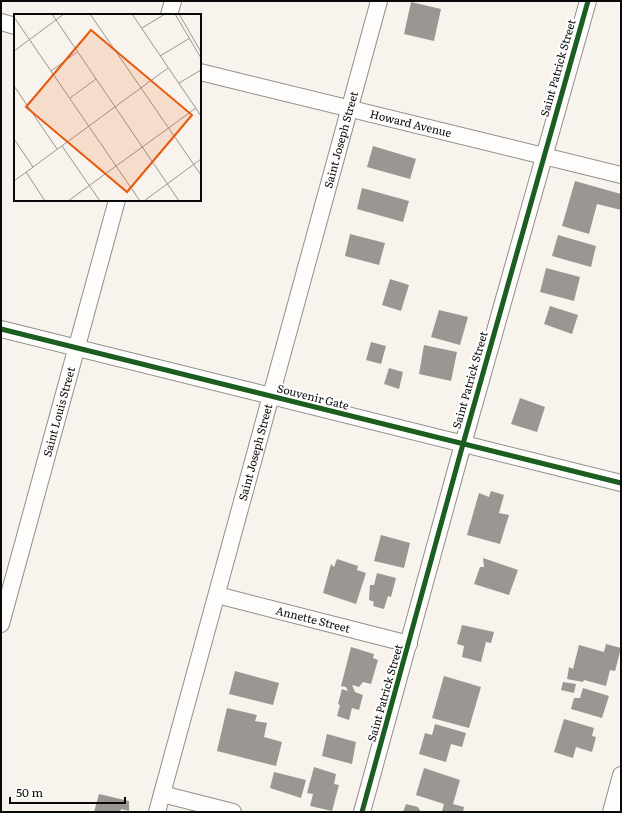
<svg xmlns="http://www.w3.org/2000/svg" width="622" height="813" viewBox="0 0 622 813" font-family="Literata,serif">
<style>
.building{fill:#9a9793}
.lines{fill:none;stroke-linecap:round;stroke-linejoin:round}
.minor-casing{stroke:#918f8c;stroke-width:18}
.minor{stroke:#fefdfc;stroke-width:16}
.cycleway-casing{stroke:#fff;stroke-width:8}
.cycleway{stroke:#1b5e20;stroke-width:5}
.labels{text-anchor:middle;stroke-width:4;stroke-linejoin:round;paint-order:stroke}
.street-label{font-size:11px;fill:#090909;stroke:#fff}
.inset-road{fill:none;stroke:#989692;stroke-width:1}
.view{fill:#e8590c;fill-opacity:0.15;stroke:#e8590c;stroke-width:2}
.inset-edge{fill:none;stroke:#090909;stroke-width:2}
</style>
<rect width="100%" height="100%" fill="#f8f4ed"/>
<!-- building -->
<path class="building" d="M411 2 441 9 434 41 404 34Z
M373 146 416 159 410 179 367 167Z
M575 181 621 194V210L597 204 589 234 562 226Z
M362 188 409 201 403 222 357 209Z
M350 234 385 243 379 265 345 256Z
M558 235 596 246 591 267 552 256Z
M546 268 580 277 574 301 540 292Z
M390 279 409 285 401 311 382 305Z
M550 306 578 315 572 334 544 324Z
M439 310 468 317 460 345 431 337Z
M371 342 386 346 381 364 366 360Z
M424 345 457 352 451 381 419 374Z
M389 368 403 372 399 389 384 384Z
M520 398 545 407 537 432 511 424Z
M491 491 504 495 499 513 509 515 500 544 467 535 479 493 489 497Z
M381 535 410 543 404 568 374 561Z
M483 558 518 570 509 595 474 584 480 567H484Z
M337 559 358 566 357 570 366 573 356 604 323 593 331 564 334 567Z
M377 573 396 578 391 597 388 596 384 609 373 606 374 602 369 600 370 585H374Z
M462 625 494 632 491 643 486 642 481 662 462 657 464 646 457 644Z
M606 644 621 648 615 671 610 670 606 686 584 680 583 682 567 679 569 667 573 669 579 645 604 652Z
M351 647 374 654 373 658 378 660 371 684 363 682 359 687 352 685 355 692 363 695 359 710 352 708 349 720 337 716 340 705 338 704 342 689 348 691 346 687 341 686Z
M235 671 279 683 273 705 229 694Z
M444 676 481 687 469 728 432 718Z
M563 682 576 684 574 693 561 690Z
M583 688 609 696 602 718 571 709 574 698H580Z
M227 708 257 715 255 721 267 723 264 737 282 742 276 766 217 751Z
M564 719 594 728 592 736 596 737 592 752 576 747 573 758 554 752Z
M435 724 466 733 462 747 451 744 446 762 419 754 425 733 432 735Z
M327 734 356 742 352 764 322 756Z
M314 767 336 774 334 784 339 785 332 811 310 806 313 794 307 793Z
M424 768 460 780 453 804 464 807 463 812 442 811 444 804 416 795Z
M274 772 306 780 301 798 270 788Z
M99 794 129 801V811L121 809 120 812H94Z
M406 804 418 807 421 812H403Z"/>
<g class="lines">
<!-- minor casing -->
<g class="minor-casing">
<g id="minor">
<path d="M169 15 173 1"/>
<path d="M1 22 15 26"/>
<path id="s1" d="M200 72 621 175"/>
<path d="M1 329 621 483"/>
<path id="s2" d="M217 595 409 644"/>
<path id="s3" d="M1 624 117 200"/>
<path d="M162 794 233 812"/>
<path id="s4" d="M157 812 379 1"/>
<path d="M362 812 463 444 588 1"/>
<path d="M611 812 621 775"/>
</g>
</g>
<!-- minor -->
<use href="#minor" class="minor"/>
<!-- cycleway casing -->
<g class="cycleway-casing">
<path id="cycleway" d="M1 329 621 483
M362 812 463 444 588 1"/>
</g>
<!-- cycleway -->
<use href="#cycleway" class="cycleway"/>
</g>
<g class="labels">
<!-- street labels -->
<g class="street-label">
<text transform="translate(558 68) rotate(-74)" y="4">Saint Patrick Street</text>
<text dy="4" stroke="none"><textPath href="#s1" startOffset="217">Howard Avenue</textPath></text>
<text dy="4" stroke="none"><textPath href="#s4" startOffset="697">Saint Joseph Street</textPath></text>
<text transform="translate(470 380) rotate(-74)" y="4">Saint Patrick Street</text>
<text transform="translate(313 397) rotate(14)" y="4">Souvenir Gate</text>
<text dy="4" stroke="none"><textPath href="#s3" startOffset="220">Saint Louis Street</textPath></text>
<text dy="4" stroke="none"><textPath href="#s4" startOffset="373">Saint Joseph Street</textPath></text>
<text dy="4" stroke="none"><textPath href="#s2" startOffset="99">Annette Street</textPath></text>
<text transform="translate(385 693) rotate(-74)" y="4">Saint Patrick Street</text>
</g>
</g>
<!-- overview -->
<g transform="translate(14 14)">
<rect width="187" height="187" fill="#f8f4ed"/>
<path class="inset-road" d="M38 0 165 187M76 0 187 161M118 0 187 102M161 0 187 44M165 0 187 38M0 3 126 187M128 14 151 0M0 37 50 0M146 42 176 24M37 57 63 38M165 69 187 56M0 72 43 135M56 84 82 65M0 125 19 153M48 132 86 187M12 158 31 187M0 167 154 54M54 187 182 94M130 187 187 145"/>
<path class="view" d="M77 16 178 101 113 178 12 93Z"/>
<rect width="187" height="187" class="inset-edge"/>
</g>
<!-- border -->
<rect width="622" height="813" fill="none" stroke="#090909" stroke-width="4"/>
<!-- scale -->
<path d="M10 797v6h115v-6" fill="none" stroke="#090909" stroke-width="2"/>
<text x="16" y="797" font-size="12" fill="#090909" stroke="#ffffff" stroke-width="3" paint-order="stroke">50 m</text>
</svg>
